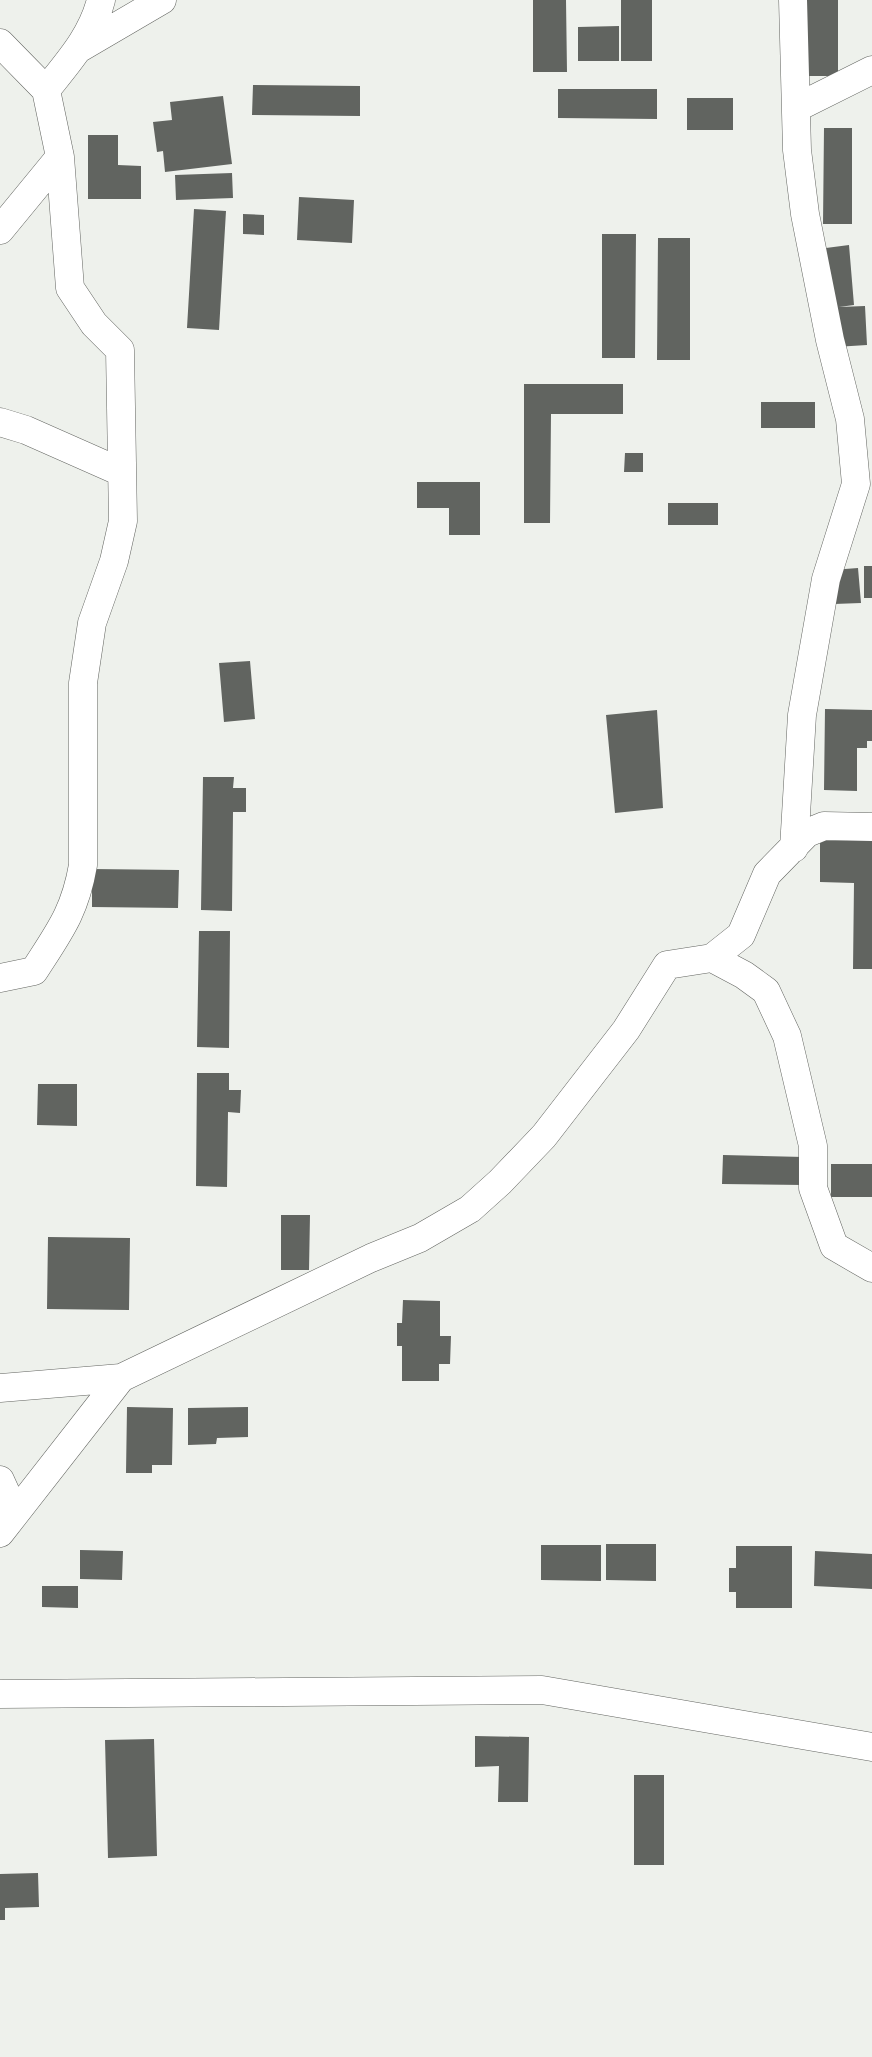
<svg xmlns="http://www.w3.org/2000/svg" width="872" height="2057" viewBox="0 0 872 2057" font-family="Barlow,sans-serif">
<style>
.building{fill:#616460}
.lines{fill:none;stroke-linecap:round;stroke-linejoin:round}
.minor-casing{stroke:#636561;stroke-width:29}
.minor{stroke:#fff;stroke-width:28}
</style>
<rect width="100%" height="100%" fill="#eef1ec"/>
<!-- building -->
<path class="building" d="M533 0H566L567 72H533Z
M621 0H652V61H621Z
M807 0H838V76H807Z
M619 26V61H578V27Z
M253 85 360 86V116L252 115Z
M558 89H657V119L558 118Z
M223 96 232 164 165 172 163 151 157 152 153 122 172 120 170 102Z
M687 98H733V130H687Z
M824 128H852V224H823Z
M88 135H118V165L141 166V199H88Z
M232 173 233 198 176 200 175 175Z
M299 197 354 200 352 243 297 240Z
M194 209 226 211 219 330 187 328Z
M243 214 264 215V235L243 234Z
M602 234H636L635 358H602Z
M658 238H690V360H657Z
M849 245 854 305 839 307 865 306 867 345 835 347 826 248Z
M524 384H623V414H551L550 523H524Z
M761 402H815V428H761Z
M625 453H643V472H624Z
M417 482H480V535H449V508H417Z
M668 503H718V525H668Z
M864 566H872V598H864Z
M858 568 861 603 834 604 832 570Z
M250 661 255 719 224 722 219 663Z
M825 709 872 710V741H867V748H857V791L824 790Z
M657 710 663 808 615 813 606 715Z
M203 777H234L233 788H246V812H233L232 911 201 910Z
M820 840 872 841V969H853L854 883 820 882Z
M92 869 179 870 178 908 92 907Z
M199 931H230L229 1048 197 1047Z
M197 1073H229V1090H241L240 1113 228 1112 227 1187 196 1186Z
M38 1084H77V1126L37 1125Z
M723 1155 804 1157V1185L722 1184Z
M831 1164H872V1197H831Z
M281 1215H310L309 1270H281Z
M48 1237 130 1238 129 1310 47 1309Z
M403 1300 440 1301V1336H451L450 1364H439V1381H402V1346H397V1323H402Z
M127 1407 173 1408 172 1465H152V1473H126Z
M248 1407V1437L217 1438 216 1444 188 1445V1408Z
M606 1544H656V1581L606 1580Z
M541 1545H601V1581L541 1580Z
M736 1546H792V1608H736V1592H729V1568H736Z
M80 1550 123 1551 122 1580 80 1579Z
M815 1551 872 1554V1589L814 1586Z
M42 1586H78V1608L42 1607Z
M475 1736 529 1737 528 1802H498L499 1766 475 1767Z
M154 1739 157 1856 108 1858 105 1740Z
M634 1775H664V1865H634Z
M38 1873 39 1907 5 1908V1920H0V1874Z"/>
<g class="lines">
<!-- minor casing -->
<g class="minor-casing">
<path id="minor" d="M793 0 797 150 805 214 830 340 850 419 856 484 826 579 802 715 794 848
M0 43 46 90 60 157 70 288 94 324 120 350 123 521 114 561 92 623 83 683V865C75 912 59 932 34 971L0 978
M80 48 162 0
M46 90C69 61 92 36 101 0
M796 108 872 70
M0 230 60 157
M0 422 26 430 121 472
M712 958 741 935 767 874 807 833 824 826 872 827
M0 1388 121 1378 371 1258 420 1238 470 1209 500 1182 544 1136 626 1030 667 965 712 958 744 975 766 991 787 1036 813 1146V1188L834 1246 872 1268
M0 1480 15 1513
M0 1533 121 1378
M0 1694 542 1690 872 1747"/>
</g>
<!-- minor -->
<use href="#minor" class="minor"/>
</g>
</svg>
